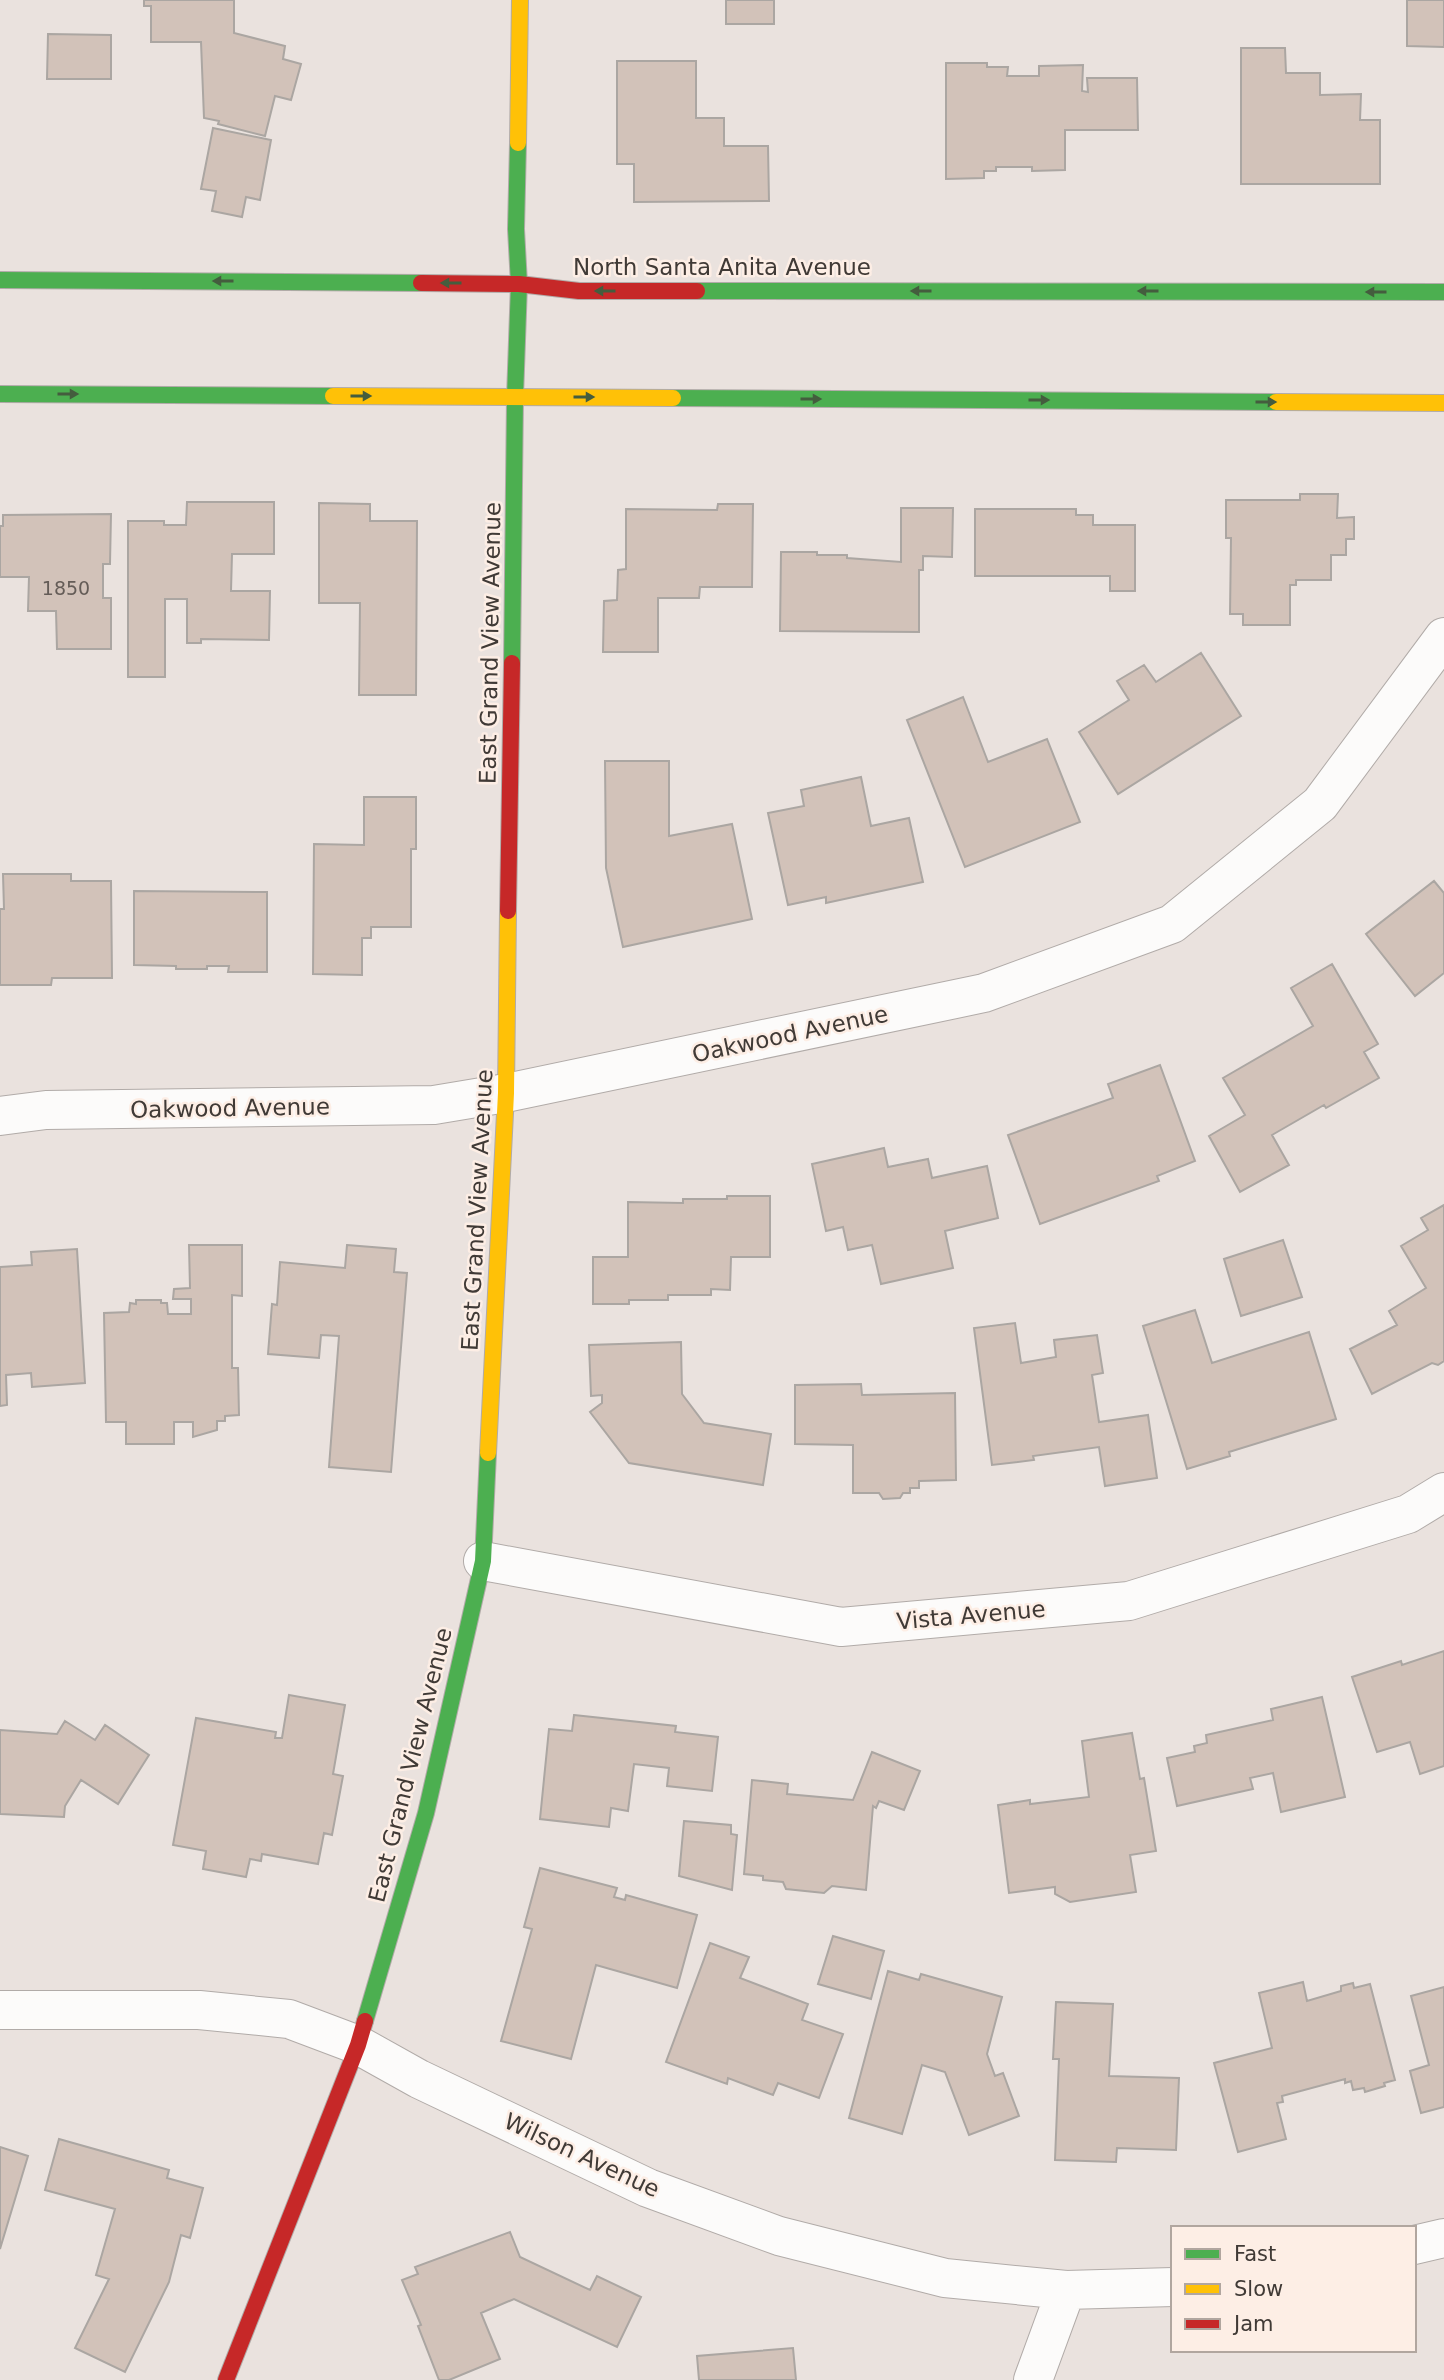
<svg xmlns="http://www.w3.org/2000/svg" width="1444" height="2380" viewBox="0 0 1444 2380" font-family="'DejaVu Sans',sans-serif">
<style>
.building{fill:#d2c2b9;stroke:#aba6a2;stroke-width:2}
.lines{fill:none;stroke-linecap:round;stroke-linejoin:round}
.street-casing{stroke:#b1aba8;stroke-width:40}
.fast-casing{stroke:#b1aba8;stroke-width:18}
.slow-casing{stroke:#b1aba8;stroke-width:18}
.jam-casing{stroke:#b1aba8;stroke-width:18}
.street{stroke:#fcfbfa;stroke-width:38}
.fast{stroke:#4caf50;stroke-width:16}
.slow{stroke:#ffc107;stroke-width:16}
.jam{stroke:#c62828;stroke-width:16}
.oneway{fill:#445d3e}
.labels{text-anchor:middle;stroke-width:5;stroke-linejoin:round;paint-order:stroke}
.number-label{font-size:19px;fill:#645c57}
.street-label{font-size:23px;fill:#403a36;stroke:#fdeee5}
</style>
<rect width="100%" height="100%" fill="#eae2de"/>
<!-- building -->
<path class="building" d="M144 0H234V33L285 46 283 59 301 64 291 100 275 96 265 136 218 124 219 121 204 118 201 42H151V6H144Z
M726 0H774V24H726Z
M1407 0H1444V47L1407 46Z
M48 34 111 35V79H47Z
M1241 48H1285L1286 73H1320V95L1361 94 1360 120H1380V184H1241Z
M617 61H696V118H724V146H768L769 201 634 202V164H617Z
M946 63H987V67H1008L1007 76H1039V66L1083 65 1082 91 1088 92 1087 78H1137L1138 130H1065V170L1032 171V167H996V171H984V178L946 179Z
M213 128 271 140 260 200 246 197 242 217 212 211 216 191 201 189Z
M1300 494H1338L1337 518 1354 517V539H1346V555H1331V580H1296V585H1290V625H1243V614H1230L1231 538H1226V500H1300Z
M187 502H274V554H232L231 591H270L269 640 201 639V643H187V599H165V677H128V521H164V525H186Z
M319 503 370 504V521H417L416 695H359L360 603H319Z
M718 504H753L752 587H700L699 598H658V652H603L604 601 617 600 618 570 626 569V509L717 510Z
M901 508H953L952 557 923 556V570H919V632L780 631 781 552H817V555H847V558L901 562Z
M975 509H1076V515H1093V525H1135V591H1110V576H975Z
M111 514 110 564H103V598H111V649H57L56 611H28L29 577H0V526H3V515Z
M1201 653 1241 716 1118 794 1079 732 1129 700 1117 681 1144 665 1156 682Z
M963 697 988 762 1047 739 1080 822 965 867 907 720Z
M605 761H669V836L732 824 752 919 623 947 606 868Z
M861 777 871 826 909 818 923 882 826 903V897L788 905 768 813 804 806 801 790Z
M364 797H416V849H411V927H371V938H362V975L313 974 314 844 364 845Z
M3 874H71V881H111L112 978H52L51 985H0V909H4Z
M1434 881 1444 893V973L1415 996 1366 934Z
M134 891 267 892V972H228L229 966H207V969H176V966L134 965Z
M1332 964 1378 1044 1364 1052 1379 1078 1326 1108 1324 1105 1272 1135 1289 1165 1240 1192 1209 1136 1245 1115 1223 1078 1313 1026 1291 988Z
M1160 1065 1195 1161 1157 1176 1159 1181 1040 1224 1008 1135 1113 1098 1108 1084Z
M884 1148 888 1167 928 1159 932 1178 987 1166 998 1218 945 1231 953 1268 881 1284 872 1245 848 1250 843 1227 826 1231 812 1164Z
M727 1196H770V1257H731L730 1290 711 1289V1295H668V1300H629V1304H593V1257H628V1202L683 1203V1199H727Z
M1444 1205V1361L1438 1365 1432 1363 1372 1394 1350 1349 1397 1325 1389 1311 1426 1288 1401 1246 1428 1230 1421 1218Z
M1283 1240 1302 1297 1241 1316 1224 1259Z
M189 1245H242V1296L232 1295V1368H238L239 1415 225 1416V1421H217V1430L193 1437V1422H174V1444H126V1422H106L104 1313 129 1312 130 1303 136 1304V1300H161V1303H167L168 1314H191V1299H173L174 1289 190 1288Z
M347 1245 396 1249 394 1272 407 1273 391 1472 329 1467 339 1336 321 1335 319 1358 268 1354 272 1304 277 1305 280 1262 345 1268Z
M77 1249 85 1383 32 1387 31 1373 6 1375 7 1405 0 1406V1267L32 1265 31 1252Z
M1195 1310 1212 1363 1309 1332 1336 1419 1229 1452 1230 1456 1187 1469 1143 1326Z
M1015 1323 1021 1363 1056 1357 1054 1340 1097 1335 1103 1373 1092 1375 1099 1422 1148 1415 1157 1478 1105 1486 1099 1447 1033 1456 1034 1460 992 1465 974 1328Z
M681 1342 682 1394 704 1423 771 1434 763 1485 629 1463 590 1412 602 1403V1395L591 1396 589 1345Z
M861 1384 862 1395 955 1393 956 1480 919 1481V1488H910V1493H903L900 1498 883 1499 879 1493H853V1445L795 1444V1385Z
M1444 1651V1766L1420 1774 1410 1742 1377 1752 1352 1677 1401 1661 1402 1665Z
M289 1695 345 1705 333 1774 343 1776 332 1835 324 1833 318 1864 262 1854 261 1861 250 1859 246 1877 203 1869 206 1851 173 1845 196 1718 276 1732 275 1738H282Z
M1322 1697 1345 1797 1281 1812 1273 1773 1250 1778 1253 1789 1177 1806 1167 1758 1195 1752 1194 1746 1207 1743 1206 1735 1273 1720 1271 1709Z
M574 1715 676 1726 675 1732 718 1737 712 1791 667 1786 669 1768 634 1764 628 1811 611 1808 609 1827 540 1819 549 1729 572 1731Z
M65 1721 95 1740 105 1725 149 1755 118 1804 81 1780 65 1806 64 1817 0 1814V1730L57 1734Z
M1132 1733 1140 1779 1144 1778 1156 1851 1130 1855 1136 1892 1070 1902 1055 1894V1887L1009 1893 998 1805 1030 1800V1804L1089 1797 1082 1741Z
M872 1752 920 1771 904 1810 879 1801 876 1808 873 1806 866 1890 832 1886 824 1893 786 1889 783 1882 763 1880V1876L744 1874 752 1780 788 1784 787 1794 853 1800Z
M684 1821 731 1825V1834L737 1835 732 1890 679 1876Z
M540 1868 617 1888 614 1897 625 1900 626 1895 697 1915 677 1988 596 1965 571 2059 501 2041 532 1929 524 1927Z
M833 1936 884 1951 871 1999 818 1984Z
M710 1943 749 1957 740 1978 808 2004 802 2020 843 2034 819 2098 778 2083 773 2095 728 2078 727 2084 666 2062Z
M888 1971 919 1980 921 1974 1002 1997 987 2054 995 2076 1003 2073 1019 2116 969 2135 945 2072 922 2065 902 2134 849 2118Z
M1303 1982 1307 2001 1341 1991V1986L1353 1983 1354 1988 1370 1984 1395 2080 1384 2083 1385 2086 1365 2092 1364 2088 1353 2090 1351 2081 1345 2083V2079L1282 2096 1283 2102 1277 2103 1286 2139 1238 2152 1214 2063 1272 2048 1259 1993Z
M1444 1987V2107L1421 2113 1410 2071 1429 2065 1411 1996Z
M1056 2002 1113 2004 1109 2076 1179 2078 1176 2150 1117 2148 1116 2162 1055 2160 1059 2059H1053Z
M59 2139 169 2170 167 2178 203 2188 190 2238 181 2235 169 2282 125 2372 75 2348 109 2279 96 2275 115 2209 45 2190Z
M0 2147 28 2156 0 2249Z
M510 2232 520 2257 590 2290 597 2276 641 2297 617 2347 514 2299 481 2313 500 2359 449 2380H439L418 2326 421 2325 402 2280 418 2274 415 2267Z
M793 2348 796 2380H699L697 2356Z"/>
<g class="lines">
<!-- street casing -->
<g class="street-casing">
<path id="street" d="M0 1116 46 1110 434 1105 506 1093 984 993 1172 924 1320 804 1444 637
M483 1561 841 1627 1129 1601 1408 1514 1444 1492
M0 2010H199L289 2019 358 2045 419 2079 648 2188 779 2236 945 2278 1066 2290 1173 2287
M1414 2245 1444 2238
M1033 2380 1066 2290"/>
</g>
<!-- fast casing -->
<g class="fast-casing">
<path id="fast" d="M0 280 421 283
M697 291 1444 292
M0 394 333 396
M673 398 1276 402
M512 663 515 397 519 284 516 229 518 143
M365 2021 426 1813 483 1561 488 1453"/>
</g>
<!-- slow casing -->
<g class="slow-casing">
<path id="slow" d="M518 143 520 0
M333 396 673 398
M1276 402 1444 403
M488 1453 506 1093 508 911"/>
</g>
<!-- jam casing -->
<g class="jam-casing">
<path id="jam" d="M421 283 519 284 579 291H697
M508 911 512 663
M226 2380 358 2045 365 2021"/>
</g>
<!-- street -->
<use href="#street" class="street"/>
<!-- fast -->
<use href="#fast" class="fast"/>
<!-- slow -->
<use href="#slow" class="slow"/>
<!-- jam -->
<use href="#jam" class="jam"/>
</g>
<!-- one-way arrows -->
<defs><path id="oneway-solid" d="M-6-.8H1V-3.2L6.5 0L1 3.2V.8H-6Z" transform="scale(1.75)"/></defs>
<g class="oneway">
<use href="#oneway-solid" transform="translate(223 281) rotate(-180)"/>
<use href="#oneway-solid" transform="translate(451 283) rotate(-180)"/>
<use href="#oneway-solid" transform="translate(605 291) rotate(-180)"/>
<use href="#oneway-solid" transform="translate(921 291) rotate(-180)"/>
<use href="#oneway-solid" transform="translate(1148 291) rotate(-180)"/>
<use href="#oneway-solid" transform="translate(1376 292) rotate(-180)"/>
<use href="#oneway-solid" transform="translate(68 394)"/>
<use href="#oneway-solid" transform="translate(361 396)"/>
<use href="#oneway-solid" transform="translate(584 397)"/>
<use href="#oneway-solid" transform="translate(811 399)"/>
<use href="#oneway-solid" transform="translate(1039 400)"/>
<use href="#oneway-solid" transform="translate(1266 402)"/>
</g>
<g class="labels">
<!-- number labels -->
<g class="number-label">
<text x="66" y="595">1850</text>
</g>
<!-- street labels -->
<g class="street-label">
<text x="722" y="275">North Santa Anita Avenue</text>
<text transform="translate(490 643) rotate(-89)" y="8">East Grand View Avenue</text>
<text transform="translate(790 1034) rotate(-12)" y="8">Oakwood Avenue</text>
<text transform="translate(230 1108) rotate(-1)" y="8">Oakwood Avenue</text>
<text transform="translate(477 1210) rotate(-87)" y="8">East Grand View Avenue</text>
<text transform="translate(971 1615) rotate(-5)" y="8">Vista Avenue</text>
<text transform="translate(410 1765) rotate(-76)" y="8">East Grand View Avenue</text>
<text transform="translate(582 2155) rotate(25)" y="8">Wilson Avenue</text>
</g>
</g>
<!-- legend -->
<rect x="1171" y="2226" width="245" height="126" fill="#fdeee5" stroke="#b1a69f" stroke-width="2"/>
<rect x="1185" y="2249" width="35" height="10" fill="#4caf50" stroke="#b1a69f" stroke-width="2"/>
<text x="1234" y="2261" font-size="21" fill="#403a36">Fast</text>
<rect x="1185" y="2284" width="35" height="10" fill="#ffc107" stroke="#b1a69f" stroke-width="2"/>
<text x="1234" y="2296" font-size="21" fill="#403a36">Slow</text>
<rect x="1185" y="2319" width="35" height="10" fill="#c62828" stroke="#b1a69f" stroke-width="2"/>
<text x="1234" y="2331" font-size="21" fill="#403a36">Jam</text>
</svg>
